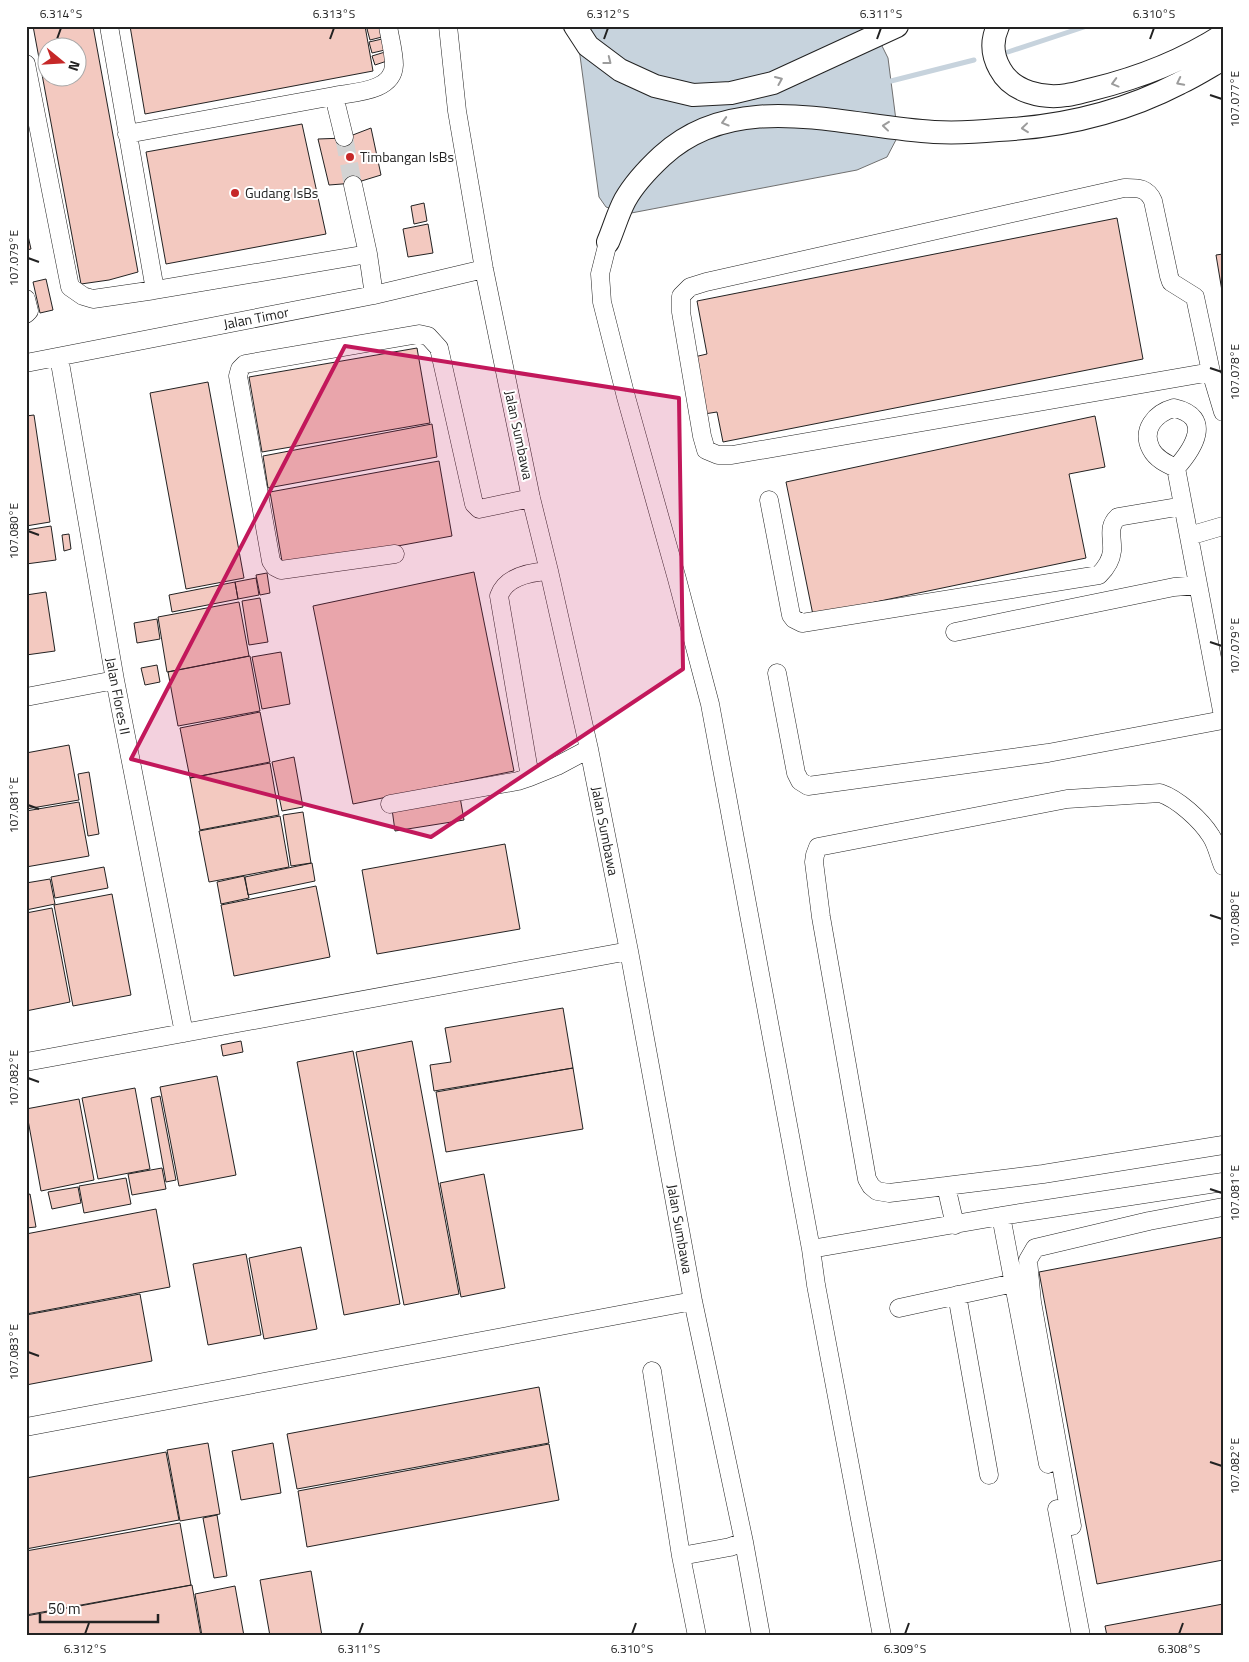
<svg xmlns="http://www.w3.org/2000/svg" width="1249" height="1662" viewBox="0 0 1249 1662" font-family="'Titillium Web',sans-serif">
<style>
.water{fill:#c7d3dd;stroke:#6f6f6f}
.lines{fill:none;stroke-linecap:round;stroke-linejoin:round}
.stream{stroke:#c7d3dd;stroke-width:5}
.building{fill:#f3c9c0;stroke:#222;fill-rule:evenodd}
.minor-tunnel{stroke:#d3d3d3;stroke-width:18;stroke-dasharray:18 9;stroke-linecap:butt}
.minor-casing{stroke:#222;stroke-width:19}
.major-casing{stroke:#222;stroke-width:24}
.minor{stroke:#fff;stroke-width:18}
.major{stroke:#fff;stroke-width:22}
.oneway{stroke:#9c9c9c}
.marked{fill:#c2185b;fill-opacity:0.2;stroke:#c2185b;stroke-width:4;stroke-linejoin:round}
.ticks{fill:none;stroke:#222;stroke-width:2}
.poi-dot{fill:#c62828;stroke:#fff;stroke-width:2}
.labels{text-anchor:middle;stroke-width:4;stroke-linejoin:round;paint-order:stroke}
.poi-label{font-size:14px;fill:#222;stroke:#fff;text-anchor:start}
.street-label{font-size:14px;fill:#222;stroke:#fff}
.neatline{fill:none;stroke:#222;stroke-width:2}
.ticks-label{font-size:12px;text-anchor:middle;fill:#222}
</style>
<rect width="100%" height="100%" fill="#fff"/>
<!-- water -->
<path class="water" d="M576 26H872L888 58 898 136 887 157 857 170 626 214 606 207 599 197Z"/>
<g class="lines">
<!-- stream -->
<path class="stream" d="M1008 52 1087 26
M891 81 974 60"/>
</g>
<!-- building -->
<path class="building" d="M33 26H93L138 272 109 280 81 284ZM48 48H78V78H48Z
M130 26H365L373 71 145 114Z
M376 26H380L382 37 370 40 367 29Z
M382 39 385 50 372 53 369 42Z
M385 52 387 61 375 65 372 56Z
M302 124 326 234 166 264 146 152Z
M371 128 381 175 355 183 329 185 318 139 345 138Z
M424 203 427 221 414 224 411 206Z
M1117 218 1143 359 723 442 717 412 704 414 694 357 707 354 697 301Z
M428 224 433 253 408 257 403 229Z
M26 227 31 249 26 250Z
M1223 254V297L1216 255Z
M46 279 53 310 40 313 33 282Z
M417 348 430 423 262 452 249 377Z
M208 382 244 578 186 589 150 393Z
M34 415 50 522 26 526V416Z
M1095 416 1105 467 1069 474 1086 558 813 615 786 482Z
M432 424 437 457 268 488 263 456Z
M439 461 452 536 283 567 270 492Z
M51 526 56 560 26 564V530Z
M69 534 71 549 64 551 62 535Z
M474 572 514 771 353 804 313 606Z
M267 573 270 593 260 595 256 575Z
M256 578 259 595 238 599 235 582Z
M235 582 238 599 172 612 169 595Z
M46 592 55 651 26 655V595Z
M260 598 268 642 249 645 242 601Z
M239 602 249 656 167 672 158 617Z
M157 619 160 639 137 643 134 623Z
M281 652 290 704 262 709 252 657Z
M250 656 260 711 178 726 168 672Z
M157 665 160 682 145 685 141 668Z
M260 712 270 762 190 778 180 728Z
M69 745 79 800 26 809V753Z
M294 757 303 807 282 811 272 762Z
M270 763 279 815 200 830 190 778Z
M89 772 99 834 88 836 78 774Z
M460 797 464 820 395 831 392 809Z
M79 802 89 856 26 867V811Z
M303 812 311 863 291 866 283 815Z
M280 816 289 867 209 882 199 831Z
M505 844 520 929 377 954 362 870Z
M312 863 315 881 248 895 245 877Z
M104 867 108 888 55 898 51 877Z
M244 876 249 898 221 904 217 882Z
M50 879 55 904 26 910V883Z
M316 886 330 957 234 976 221 905Z
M112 894 131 995 73 1006 54 905Z
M52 908 70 1002 26 1011V913Z
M563 1008 573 1068 434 1091 430 1065 451 1062 445 1028Z
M241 1041 243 1052 223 1056 221 1045Z
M412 1041 459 1294 404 1305 356 1052Z
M353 1051 400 1304 344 1315 297 1062Z
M573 1068 583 1129 446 1152 436 1092Z
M217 1076 236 1175 179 1186 160 1087Z
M135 1088 150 1169 98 1179 82 1098Z
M160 1096 176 1180 166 1182 151 1098Z
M79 1099 94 1180 41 1191 26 1109Z
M162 1168 166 1189 132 1195 128 1174Z
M484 1174 505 1288 461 1297 440 1183Z
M126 1178 131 1204 84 1213 79 1186Z
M78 1187 81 1203 52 1209 48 1192Z
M30 1194 36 1227 26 1228V1195Z
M156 1209 170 1287 26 1314V1234Z
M1223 1237V1560L1097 1584 1039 1272Z
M301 1247 317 1329 264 1339 249 1258Z
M246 1254 261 1335 208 1345 193 1264Z
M140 1294 152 1361 26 1385V1315Z
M539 1387 549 1443 297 1489 287 1434Z
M208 1443 220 1514 180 1521 167 1450Z
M273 1443 281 1493 241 1500 232 1451Z
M549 1444 559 1500 307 1547 298 1491Z
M166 1452 179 1520 26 1549V1478Z
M217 1515 227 1576 214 1578 203 1518Z
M180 1523 191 1585 26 1615V1551Z
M311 1571 322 1636H270L260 1580Z
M192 1585 201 1636H26V1616Z
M235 1586 244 1636H202L195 1594Z
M1223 1604V1636H1107L1105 1626Z"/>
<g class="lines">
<!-- minor-tunnel -->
<path class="minor-tunnel" d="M344 137 353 185"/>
<!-- minor casing -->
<g class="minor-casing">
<path id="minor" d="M109 26 155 290
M448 26 457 111 484 269 531 498 549 571 589 749 629 951 693 1301 744 1542 761 1636
M26 64 70 287 83 296 93 299 155 290 368 254 353 185
M127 134 334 96
M344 137 334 96C354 92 393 92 394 65 394 53 390 39 388 26
M1124 188C1137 188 1147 187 1153 201L1169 276 1171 282 1195 297 1211 372 732 455H718L706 450 702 436 681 312V296L690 287 706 282Z
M608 242 600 274 602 302 626 397 677 579 710 704 811 1249
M368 254 374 295
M26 299 29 311 26 314
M59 357 115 680 184 1033
M26 363 374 295 484 269
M1211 372 1223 412
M1174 408C1214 417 1193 449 1176 468 1167 464 1156 459 1151 449 1141 430 1155 413 1174 408Z
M1176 468 1223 716
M769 500 791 615 794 619 802 623 1099 575C1106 568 1111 561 1112 551 1113 538 1107 527 1118 517L1183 506
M1189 536 1223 526
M395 554 281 570 275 567 271 561 238 376 240 369 245 364 419 334 428 336 439 348 474 504 479 509 531 498
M955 632 1174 587 1198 585
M777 673 796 773 800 781 808 786 1048 753 1223 720
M26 697 115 680
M530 777 557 766 589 749
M390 804 518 781 530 777 499 596C506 576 531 572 549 571
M26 1062 629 951
M946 1186 1043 1174 1223 1145
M1001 1216 1048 1464
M955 1225 946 1186 889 1193 877 1191 871 1186 867 1179 821 917 814 862 815 855 818 847 1067 799 1160 793C1178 799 1201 820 1211 836 1217 845 1219 857 1223 866
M957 1295 989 1475
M899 1308 1014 1283
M652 1371 681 1556
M26 1427 693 1301
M1057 1509 1081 1636
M1072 1526 1032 1302 1028 1260 1035 1248 1149 1221 1223 1207
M697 1636 681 1556 730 1547 744 1542
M882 1636 816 1285 811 1249 1001 1216 1223 1182"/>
</g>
<!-- major casing -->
<g class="major-casing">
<path id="major" d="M575 26 588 46 620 70 655 86 693 95 731 93 773 83 897 26
M998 26C991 41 992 55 1000 69 1012 92 1043 99 1067 95 1076 94 1084 91 1093 89 1138 78 1184 60 1223 35
M608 242C614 228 618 213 625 200 634 184 648 169 662 156 737 87 844 127 934 132 955 133 977 132 998 130 1061 127 1124 112 1180 83 1195 76 1209 67 1223 59"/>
</g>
<!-- minor -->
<use href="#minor" class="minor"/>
<!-- major -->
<use href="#major" class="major"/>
</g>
<!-- one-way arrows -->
<defs><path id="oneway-chevron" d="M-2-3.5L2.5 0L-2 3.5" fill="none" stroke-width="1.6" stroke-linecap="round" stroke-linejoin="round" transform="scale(1.25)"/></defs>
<g class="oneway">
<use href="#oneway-chevron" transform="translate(608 61) rotate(38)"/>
<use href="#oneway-chevron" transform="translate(779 80) rotate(-23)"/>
<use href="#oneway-chevron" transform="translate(1180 82) rotate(153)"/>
<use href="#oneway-chevron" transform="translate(1115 83) rotate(165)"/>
<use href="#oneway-chevron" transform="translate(725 122) rotate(164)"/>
<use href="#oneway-chevron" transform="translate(886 126) rotate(-174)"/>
<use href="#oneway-chevron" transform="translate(1025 128) rotate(174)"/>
</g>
<!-- marked area -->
<path class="marked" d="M345 346 679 398 683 669 431 837 131 759Z"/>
<!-- ticks -->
<path class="ticks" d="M57 39 61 28M330 39 334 28M604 39 608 28M877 39 881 28M1150 39 1154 28M1210 95 1222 99M28 258 39 262M1210 368 1222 372M28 531 39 535M1210 642 1222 646M28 805 39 809M1210 915 1222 919M28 1078 39 1082M1210 1189 1222 1193M28 1352 39 1356M1210 1462 1222 1466M85 1634 89 1623M359 1634 363 1623M632 1634 636 1623M905 1634 909 1623M1179 1634 1183 1623"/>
<!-- markers -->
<g class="poi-dot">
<circle cx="350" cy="157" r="5"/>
<circle cx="235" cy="193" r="5"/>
</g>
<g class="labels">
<!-- poi labels -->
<g class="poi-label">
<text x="360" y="162">Timbangan IsBs</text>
<text x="245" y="198">Gudang IsBs</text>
</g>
<!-- street labels -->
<g class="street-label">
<text transform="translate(256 318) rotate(-11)" y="5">Jalan Timor</text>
<text transform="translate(519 435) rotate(78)" y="5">Jalan Sumbawa</text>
<text transform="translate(118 696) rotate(79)" y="5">Jalan Flores II</text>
<text transform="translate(605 831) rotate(79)" y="5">Jalan Sumbawa</text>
<text transform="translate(680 1229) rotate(80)" y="5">Jalan Sumbawa</text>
</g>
</g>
<!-- border -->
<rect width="1249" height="1662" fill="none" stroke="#ffffff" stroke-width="55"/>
<!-- north arrow -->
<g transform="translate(62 62) rotate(108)"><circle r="24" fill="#ffffff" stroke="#a7a7a7"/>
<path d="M0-4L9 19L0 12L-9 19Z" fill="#c62828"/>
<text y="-8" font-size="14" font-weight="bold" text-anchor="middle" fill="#222222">N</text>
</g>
<!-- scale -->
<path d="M40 1614v8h118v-8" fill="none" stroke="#222222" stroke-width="2.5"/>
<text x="48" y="1614" font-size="15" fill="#222222" stroke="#ffffff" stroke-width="4" paint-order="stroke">50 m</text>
<rect x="28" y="28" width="1194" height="1606" class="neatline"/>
<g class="ticks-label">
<text x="61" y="18">6.314°S</text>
<text x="334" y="18">6.313°S</text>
<text x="608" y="18">6.312°S</text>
<text x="881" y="18">6.311°S</text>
<text x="1154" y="18">6.310°S</text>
<text transform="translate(1235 99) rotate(-90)" y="4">107.077°E</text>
<text transform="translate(14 258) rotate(-90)" y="4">107.079°E</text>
<text transform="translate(1235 372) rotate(-90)" y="4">107.078°E</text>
<text transform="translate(14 531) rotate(-90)" y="4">107.080°E</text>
<text transform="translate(1235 646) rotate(-90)" y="4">107.079°E</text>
<text transform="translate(14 805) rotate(-90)" y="4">107.081°E</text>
<text transform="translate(1235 919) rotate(-90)" y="4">107.080°E</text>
<text transform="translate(14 1078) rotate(-90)" y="4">107.082°E</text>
<text transform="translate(1235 1193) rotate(-90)" y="4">107.081°E</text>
<text transform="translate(14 1352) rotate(-90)" y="4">107.083°E</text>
<text transform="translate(1235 1466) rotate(-90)" y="4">107.082°E</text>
<text x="85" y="1653">6.312°S</text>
<text x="359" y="1653">6.311°S</text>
<text x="632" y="1653">6.310°S</text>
<text x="905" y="1653">6.309°S</text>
<text x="1179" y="1653">6.308°S</text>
</g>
</svg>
